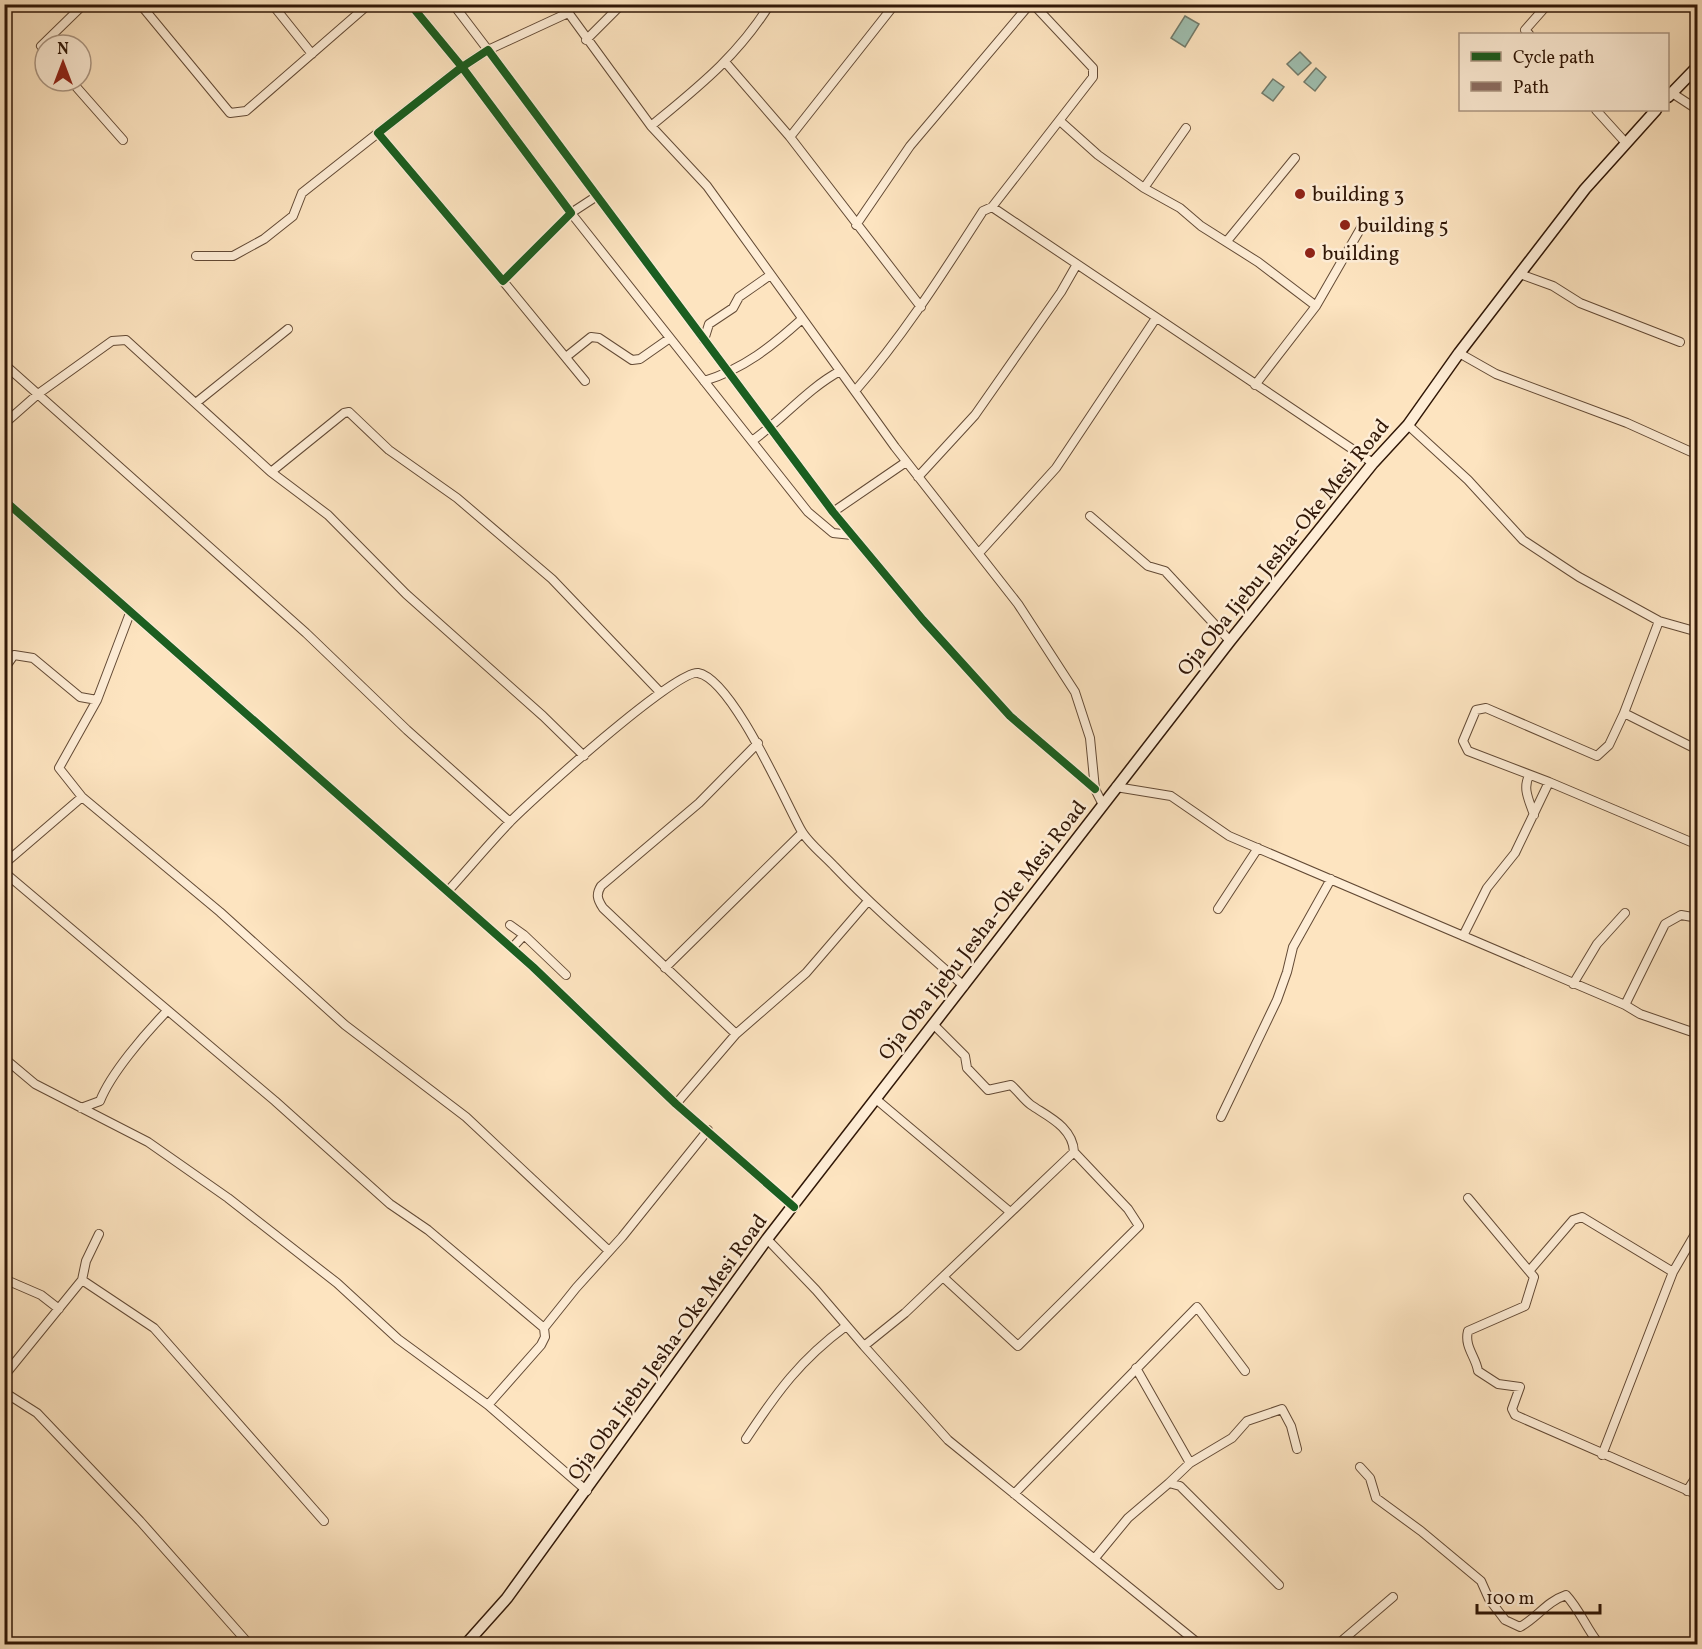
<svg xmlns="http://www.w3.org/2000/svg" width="1702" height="1649" viewBox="0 0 1702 1649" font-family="Vollkorn,serif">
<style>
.water{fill:#9fbfb0;stroke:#737c6c;stroke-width:1.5}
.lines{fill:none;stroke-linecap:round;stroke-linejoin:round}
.street-casing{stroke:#634a35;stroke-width:10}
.secondary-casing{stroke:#301707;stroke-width:13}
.street{stroke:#feedd6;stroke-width:8}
.secondary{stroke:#feedd6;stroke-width:10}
.quiet{stroke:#8d6e63;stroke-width:6;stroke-dasharray:12 6;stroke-linecap:butt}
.cycleway-casing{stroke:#feedd6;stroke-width:11}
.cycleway{stroke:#1b5e20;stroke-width:8}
.poi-dot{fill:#8f2418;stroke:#feedd6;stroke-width:2}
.labels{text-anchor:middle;stroke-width:5;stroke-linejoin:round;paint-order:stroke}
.poi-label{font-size:21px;fill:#301707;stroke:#feedd6;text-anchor:start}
.street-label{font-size:21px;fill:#301707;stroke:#feedd6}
</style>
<rect width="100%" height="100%" fill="#fde4c0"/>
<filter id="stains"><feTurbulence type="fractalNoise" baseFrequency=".00333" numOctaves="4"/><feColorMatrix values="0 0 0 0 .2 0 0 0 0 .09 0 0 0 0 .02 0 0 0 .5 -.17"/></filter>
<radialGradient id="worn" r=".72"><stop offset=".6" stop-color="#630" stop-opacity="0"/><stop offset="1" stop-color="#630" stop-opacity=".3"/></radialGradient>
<!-- water -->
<path class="water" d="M1185 16 1199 24 1185 47 1171 38Z
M1300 52 1311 63 1298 75 1287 64Z
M1316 68 1326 77 1315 91 1304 82Z
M1273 79 1284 87 1273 101 1262 93Z"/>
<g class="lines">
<!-- street casing -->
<g class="street-casing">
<path id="street" d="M140 4 230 113 246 111 369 4
M272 4 312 54
M410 4 462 67 571 213 503 281 378 133 462 67 488 50 833 512 923 620 1010 716 1095 789
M453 4 488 50 568 13
M562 4 651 126 707 186 895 447 1018 604 1075 692 1090 738 1095 789 1103 805
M1529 34 1525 30 1548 4
M586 40 622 4
M45 51 41 46 80 8
M726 63 790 137 921 307
M71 81 123 140
M1672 93 1698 110
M1596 110 1625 142
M1060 121 1098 155 1144 188 1180 208 1201 226 1258 262 1316 306 1255 385
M651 126C698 87 737 57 770 4
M790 137 895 4
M1144 188 1186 128
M597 196 571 213 808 512 833 533 852 535
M992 207 1373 463
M856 225 910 146 1030 4
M1227 241 1295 158
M196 256H233L264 239 293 216 302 193 378 133
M1520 274 1553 286 1580 303 1680 342
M503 281 585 381
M1316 306 1362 226
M704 340 709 324 733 308 739 297 769 276
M1459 353 1496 374 1627 423 1698 455
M566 357 591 337 599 338 632 360 640 359 670 338
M4 364 306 633 407 730 510 822
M704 381C744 369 772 346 802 319
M855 391C904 335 943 273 983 211L992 207 1093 77V68L1033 4
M197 402 288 329
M4 424 38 394 112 341 126 340 271 472 344 413 349 412 389 450 457 498 552 579 659 691
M1408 425 1468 480 1523 540 1579 577 1659 621 1698 632
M752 441C783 419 807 389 840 371
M271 472 328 515 406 594 543 716 584 756
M918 477 975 415 1061 292 1077 264
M4 500 533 967 676 1104 794 1207
M833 512 906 462
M1090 516 1148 566 1165 571 1230 641
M979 553 1056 468 1156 318
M1659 621 1624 713 1609 745 1597 756 1486 708 1476 710 1463 741 1468 751 1549 782 1698 845
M4 669 14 655 33 658 80 697 97 700 130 613
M1624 713 1698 750
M1529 776C1522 789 1530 802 1534 815
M1116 787 1171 796 1229 836 1625 1005 1640 1014 1698 1034
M82 797 59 768 97 700
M4 864 82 797 220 912 345 1025 466 1117 609 1251
M4 872 275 1101 390 1204 428 1230 544 1328
M448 891C468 869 487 846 508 824 530 801 676 669 698 673 732 679 784 799 801 830 808 843 824 855 834 866 875 909 920 947 964 986
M1218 909 1258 848
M510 925 524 935 512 948
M524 935 566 975
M1463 936 1487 888 1515 853 1549 782
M665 968 802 833
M1573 984 1597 944 1625 913
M1625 1005 1665 924 1681 915 1698 918
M736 1034 603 908C597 899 596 894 601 886L699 803 758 743
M4 1058 35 1084 148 1142 228 1198 337 1283 398 1339 488 1405 587 1491
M877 1100 1009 1211
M676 1104 736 1034 806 973 868 901
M81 1108 100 1101C111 1073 145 1034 166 1012
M1221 1117 1277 1000 1287 972 1293 947 1331 879
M1468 1198 1534 1277 1525 1306 1468 1331C1464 1347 1476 1357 1478 1371L1498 1384 1520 1387 1512 1409 1515 1415 1698 1495
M99 1234 86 1261 82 1280 154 1328 324 1521
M767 1239 816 1290 864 1346 905 1313 1074 1152C1073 1127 1047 1116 1031 1105 1024 1100 1018 1091 1011 1085L988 1090 967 1068 965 1056 934 1025
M1530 1270 1573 1220 1582 1217 1673 1272
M943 1277 1018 1346 1139 1226 1128 1209 1074 1152
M4 1279 41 1295 59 1309
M864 1346 948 1440 1199 1644
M1136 1368 1190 1463
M4 1376 82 1280
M4 1392 37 1413 140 1521 249 1644
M488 1405 541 1345 545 1337 544 1328 576 1288 622 1237 708 1130
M746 1439C777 1392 800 1360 846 1326
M1602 1455 1673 1272 1698 1229
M1360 1467 1370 1478 1376 1498 1421 1531 1481 1581 1489 1599 1505 1620 1520 1627C1538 1617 1546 1602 1566 1595 1580 1610 1586 1628 1599 1644
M1169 1483 1190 1463 1232 1438 1247 1421 1282 1409 1291 1426 1297 1449
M1687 1491 1698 1474
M1014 1494 1197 1307 1245 1371
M1095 1558 1128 1518 1169 1483 1180 1486 1279 1585
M1338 1644 1393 1597"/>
</g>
<!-- secondary casing -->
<g class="secondary-casing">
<path id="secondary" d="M1668 97 1698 66
M466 1644 507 1598 767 1239 1230 641 1373 463 1408 425 1459 353 1585 189 1656 110"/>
</g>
<!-- street -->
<use href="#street" class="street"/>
<!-- secondary -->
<use href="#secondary" class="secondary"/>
<!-- quiet -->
<path class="quiet" d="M1276 8 1279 4
M1311 8 1332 4"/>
<!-- cycleway casing -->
<g class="cycleway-casing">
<path id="cycleway" d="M410 4 462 67 571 213 503 281 378 133 462 67 488 50 833 512 923 620 1010 716 1095 789
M4 500 533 967 676 1104 794 1207"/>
</g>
<!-- cycleway -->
<use href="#cycleway" class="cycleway"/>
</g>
<!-- markers -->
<g class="poi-dot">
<circle cx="1300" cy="194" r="6"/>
<circle cx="1345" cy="225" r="6"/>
<circle cx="1310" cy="253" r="6"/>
</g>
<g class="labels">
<!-- poi labels -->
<g class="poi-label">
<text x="1312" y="201">building 3</text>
<text x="1357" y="232">building 5</text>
<text x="1322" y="260">building</text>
</g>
<!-- street labels -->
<g class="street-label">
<text transform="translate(1283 547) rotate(-51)" y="7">Oja Oba Ijebu Jesha-Oke Mesi Road</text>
<text transform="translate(982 930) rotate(-52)" y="7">Oja Oba Ijebu Jesha-Oke Mesi Road</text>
<text transform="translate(667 1347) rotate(-54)" y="7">Oja Oba Ijebu Jesha-Oke Mesi Road</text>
</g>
</g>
<!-- margin -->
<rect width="1702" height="1649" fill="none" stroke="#fde4c0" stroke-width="24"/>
<rect x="6" y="6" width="1690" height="1637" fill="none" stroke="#301707" stroke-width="3"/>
<rect x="12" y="12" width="1678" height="1625" fill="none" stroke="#301707" stroke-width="1.5"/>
<!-- legend -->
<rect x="1459" y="33" width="210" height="78" fill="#feedd6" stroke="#ac9783" stroke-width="1.5"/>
<rect x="1471" y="52" width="30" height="9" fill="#1b5e20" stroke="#ac9783" stroke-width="1.5"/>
<text x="1513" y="63" font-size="18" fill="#301707">Cycle path</text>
<rect x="1471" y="82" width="30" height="9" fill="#8d6e63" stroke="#ac9783" stroke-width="1.5"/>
<text x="1513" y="93" font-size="18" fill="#301707">Path</text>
<!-- north arrow -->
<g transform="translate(63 63)"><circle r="28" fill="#feedd6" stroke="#ac9783" stroke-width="1.5"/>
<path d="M0-4.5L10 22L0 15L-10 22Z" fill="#8f2418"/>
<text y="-9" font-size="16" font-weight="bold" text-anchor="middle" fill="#301707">N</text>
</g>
<!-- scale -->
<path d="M1477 1604v9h123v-9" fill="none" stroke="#301707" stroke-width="3"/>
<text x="1486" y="1604" font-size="18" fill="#301707" stroke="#feedd6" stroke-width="4.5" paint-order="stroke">100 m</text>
<rect width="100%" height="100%" filter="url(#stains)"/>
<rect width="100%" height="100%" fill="url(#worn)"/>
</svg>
